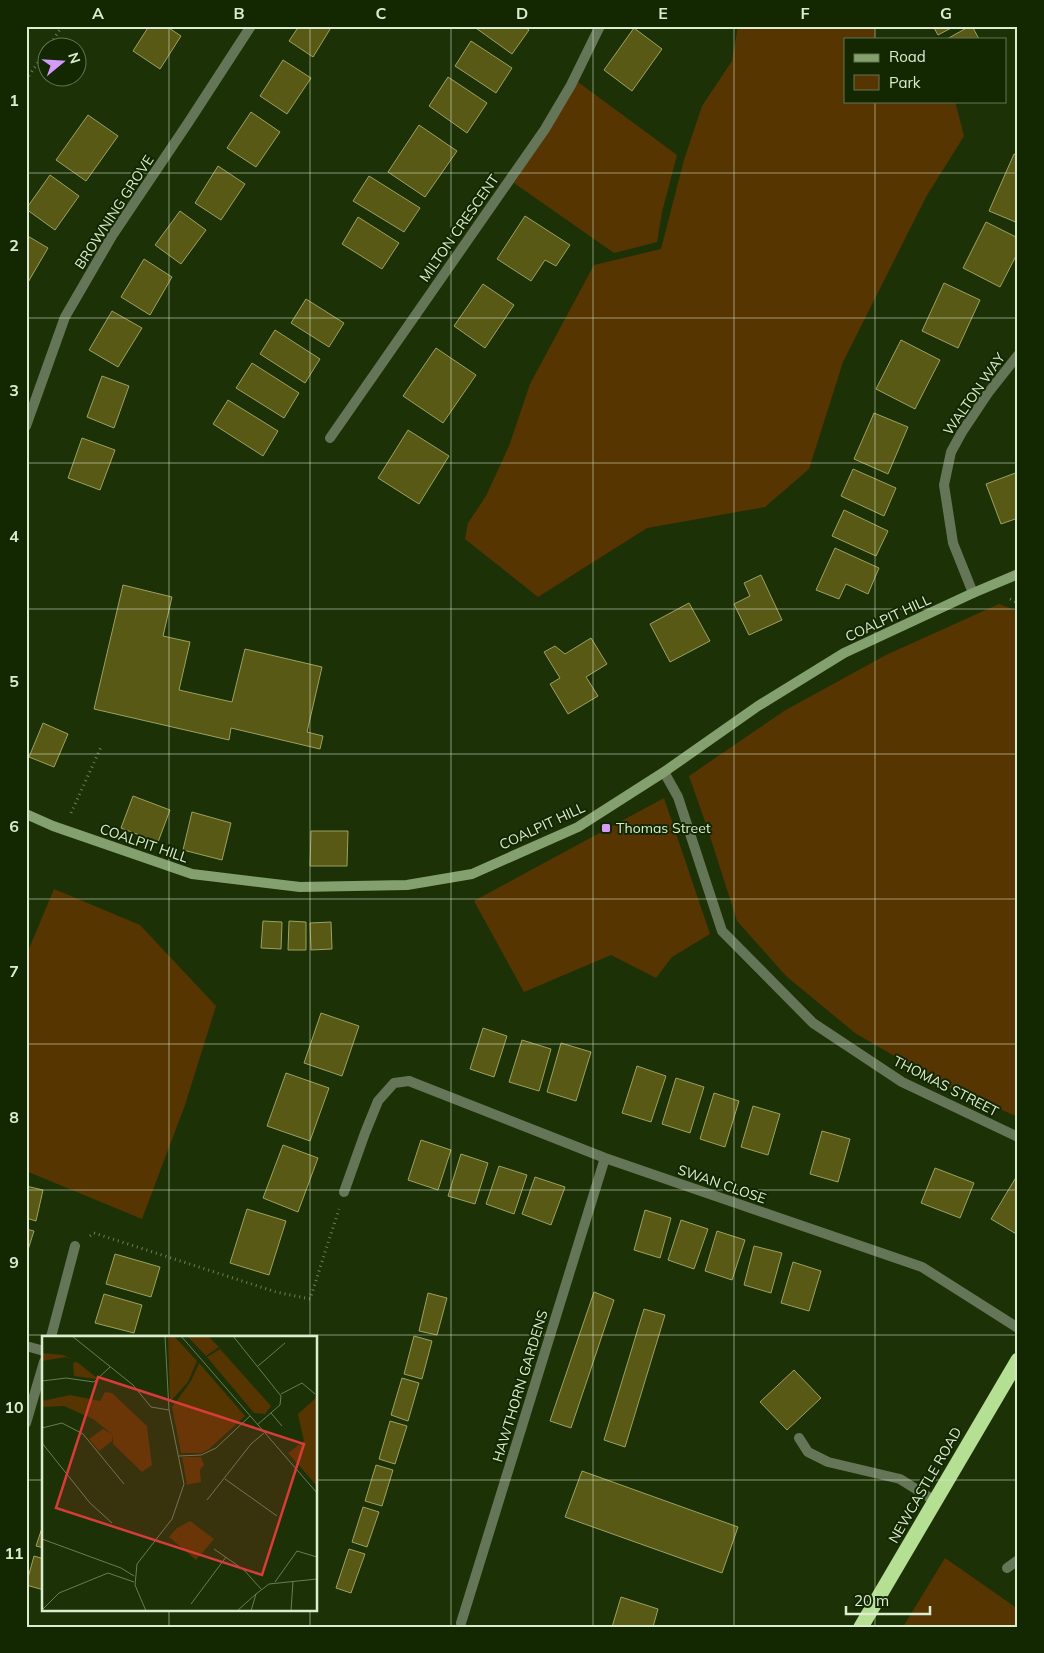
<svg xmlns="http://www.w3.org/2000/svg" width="1044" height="1653" viewBox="0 0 1044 1653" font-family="Mulish,sans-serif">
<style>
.green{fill:#573500}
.building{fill:#575915;stroke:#9da15f}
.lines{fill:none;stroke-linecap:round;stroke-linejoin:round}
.path{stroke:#6b7e58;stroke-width:3;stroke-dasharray:1 4;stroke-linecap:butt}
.lane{stroke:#657557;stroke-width:10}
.street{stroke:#657557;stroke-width:10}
.secondary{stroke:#85a06f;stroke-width:10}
.highway{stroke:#b5df92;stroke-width:15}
.grid{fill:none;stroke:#dcedcf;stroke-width:1;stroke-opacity:0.55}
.poi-dot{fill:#d59bfa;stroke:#132700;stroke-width:2}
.labels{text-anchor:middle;stroke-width:4;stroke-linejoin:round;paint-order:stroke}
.street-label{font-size:14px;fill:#dcedcf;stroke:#132700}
.poi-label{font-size:14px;fill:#dcedcf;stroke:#132700;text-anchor:start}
.inset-road{fill:none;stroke:#697c56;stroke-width:1}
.view{fill:#d73c39;fill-opacity:0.15;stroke:#d73c39;stroke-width:2.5}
.inset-edge{fill:none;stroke:#dcedcf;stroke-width:2.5}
.neatline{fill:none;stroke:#dcedcf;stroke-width:2}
.grid-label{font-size:16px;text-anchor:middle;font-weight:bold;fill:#dcedcf}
</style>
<rect width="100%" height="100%" fill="#1d3106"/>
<!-- green -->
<path class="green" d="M738 26H874L875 39H845V101H955L964 136 926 197 843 362 809 469 765 507 647 528 538 597 465 539 468 523 486 496 509 446 530 384 594 265 661 249 684 160 702 106 732 61Z
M578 82 677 155 662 212 657 242 614 253 514 183Z
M999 604 1018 611V1117L944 1085 855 1033 786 976 737 921 708 830 689 776 784 711 886 655Z
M664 798 710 934 672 957 656 978 611 955 524 992 474 901Z
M54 889 140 925 216 1006 185 1105 142 1219 26 1171V956Z
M945 1558 1018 1609V1627H903Z"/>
<!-- building -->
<path class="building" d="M149 26H166L181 36 160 69 133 51Z
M299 26H332L313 57 289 41Z
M473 26H523L529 30 512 54Z
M933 26H955L938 35Z
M970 26H972L979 39H947Z
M634 28 662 49 632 91 604 70Z
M471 41 512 68 496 93 455 66Z
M283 60 311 78 287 114 260 96Z
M448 77 487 103 467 133 429 106Z
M251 112 280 132 256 167 227 148Z
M88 115 118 136 86 181 56 160Z
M419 125 457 151 425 197 388 172Z
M1014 154 1018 155V223L989 211Z
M218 166 245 184 221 220 195 203Z
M50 175 79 196 55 230 26 209Z
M369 176 420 208 404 232 353 201Z
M180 211 206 230 181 264 155 245Z
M525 216 570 245 556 266 545 260 531 281 497 259Z
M358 217 399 243 382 269 342 244Z
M986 222 1018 238V252L1000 287 963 268Z
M26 235 48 248 27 284H26Z
M144 259 172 277 150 315 121 297Z
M944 283 980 300 958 348 922 331Z
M483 284 514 305 485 348 454 326Z
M306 299 344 323 329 347 291 323Z
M112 311 142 328 118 367 89 350Z
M275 330 320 359 305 383 260 354Z
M901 340 940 360 915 409 876 389Z
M436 348 476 375 443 423 403 396Z
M252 363 299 393 284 418 236 388Z
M102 376 129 386 114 428 87 417Z
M228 400 278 431 263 456 213 424Z
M874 413 908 427 888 474 854 459Z
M408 430 449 456 419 504 378 478Z
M82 438 115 450 100 490 68 478Z
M853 469 896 488 884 516 841 496Z
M1018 472V518L1001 524 986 484Z
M844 510 888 531 876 556 832 536Z
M835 548 879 568 868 594 846 584 839 599 816 590Z
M761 575 782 620 749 635 734 604 750 596 744 583Z
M123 585 172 597 163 636 190 642 179 690 232 702 245 649 322 667 307 732 323 736 320 749 231 728 229 740 94 709Z
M689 603 710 641 670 662 650 624Z
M591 638 607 664 586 677 598 696 568 714 550 684 560 678 544 652 555 646 565 654Z
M43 723 68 734 54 767 29 757Z
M133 796 170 810 158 842 121 828Z
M192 812 231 823 222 860 183 850Z
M311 831H348L347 866H310Z
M263 921 282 922 281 949 261 948Z
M289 921 306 922V950H288Z
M331 922 332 949 311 950 310 923Z
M321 1013 359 1026 342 1076 304 1063Z
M483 1028 507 1036 494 1077 470 1069Z
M522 1040 551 1049 539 1091 509 1082Z
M561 1043 591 1052 576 1101 547 1092Z
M637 1066 666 1076 651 1122 622 1113Z
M286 1073 329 1088 310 1141 267 1126Z
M676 1078 704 1087 690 1133 662 1124Z
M714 1093 739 1101 725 1147 700 1139Z
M753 1106 780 1114 768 1155 741 1147Z
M822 1131 850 1139 838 1182 810 1174Z
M421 1140 451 1150 438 1190 408 1180Z
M283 1145 318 1158 298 1212 263 1198Z
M461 1154 488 1163 475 1204 448 1196Z
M499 1166 527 1175 514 1214 486 1204Z
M935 1168 974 1183 960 1218 921 1203Z
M1018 1174V1235L991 1219Z
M535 1177 565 1187 551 1225 522 1214Z
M26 1186 43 1190 36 1221 26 1218Z
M247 1209 286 1221 269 1275 230 1263Z
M645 1210 671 1218 660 1258 634 1250Z
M681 1220 708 1229 694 1269 668 1260Z
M26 1229 34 1231 26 1256Z
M717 1231 745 1240 732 1280 705 1271Z
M754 1246 782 1253 771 1293 744 1285Z
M115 1254 160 1267 151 1297 106 1284Z
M793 1262 821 1271 809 1311 781 1303Z
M594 1292 614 1300 571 1428 550 1421Z
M428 1293 447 1298 437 1335 419 1331Z
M104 1294 142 1305 134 1333 95 1323Z
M644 1309 665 1315 625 1447 604 1440Z
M414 1336 432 1341 422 1379 404 1374Z
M794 1370 821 1398 787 1430 760 1402Z
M402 1378 419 1383 408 1421 391 1415Z
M390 1421 407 1426 395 1464 379 1459Z
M376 1465 393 1470 382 1506 365 1501Z
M582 1471 738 1527 722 1573 565 1517Z
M363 1507 379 1512 367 1547 352 1542Z
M44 1522V1548L36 1546Z
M349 1549 365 1554 351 1593 336 1588Z
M34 1556 44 1559V1590L26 1585Z
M621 1597 658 1609 653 1627H612Z"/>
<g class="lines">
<!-- path -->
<path class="path" d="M48 48 62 26
M26 80 48 48
M1010 599 1018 603
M71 813 102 745
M90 1236 94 1233 276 1292 310 1299 339 1209"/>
<!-- lane -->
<path class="lane" d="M344 1192 365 1133 378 1101 394 1083 409 1081
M799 1438 808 1452 828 1462 900 1479 935 1501
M1007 1568 1018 1560"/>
<!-- street -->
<path class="street" d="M26 426 65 317 112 236 188 123 251 26
M330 438 545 129 571 85 600 26
M973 593 953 543 944 485 951 452 962 432 988 393 1018 355
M664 772 678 797 722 931 813 1023 902 1082 1018 1137
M409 1081 605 1158 922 1267 1018 1328
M51 1337 75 1246
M26 1346 44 1351
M26 1423 44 1362
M461 1623 605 1158"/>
<!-- secondary -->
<path class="secondary" d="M26 814 53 826 192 874 300 887 407 885 472 874 578 827 664 772 758 706 844 653 973 593 1018 574"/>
<!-- highway -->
<path class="highway" d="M861 1627 1018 1360"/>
</g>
<!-- grid -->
<path class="grid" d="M169 26V1337M310 26V1337M451 26V1627M593 26V1627M734 26V1627M875 26V39M875 101V1627M26 173H1018M26 318H1018M26 463H1018M26 609H1018M26 754H1018M26 899H1018M26 1044H1018M26 1190H1018M26 1335H1018M26 1480H44M316 1480H1018M169 1609V1627M310 1609V1627"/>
<!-- markers -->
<rect class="poi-dot" x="601" y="823" width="10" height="10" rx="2.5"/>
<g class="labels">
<!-- street labels -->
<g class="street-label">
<text transform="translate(114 212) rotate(-57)" y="5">BROWNING GROVE</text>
<text transform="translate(459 228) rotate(-55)" y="5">MILTON CRESCENT</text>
<text transform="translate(974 394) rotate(-55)" y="5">WALTON WAY</text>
<text transform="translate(888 618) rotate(-25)" y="5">COALPIT HILL</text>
<text transform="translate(542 826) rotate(-25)" y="5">COALPIT HILL</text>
<text transform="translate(144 843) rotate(19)" y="5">COALPIT HILL</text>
<text transform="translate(946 1086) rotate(27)" y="5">THOMAS STREET</text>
<text transform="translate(722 1184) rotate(19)" y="5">SWAN CLOSE</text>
<text transform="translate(520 1386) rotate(-73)" y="5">HAWTHORN GARDENS</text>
<text transform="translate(925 1485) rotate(-60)" y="5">NEWCASTLE ROAD</text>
</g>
<!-- poi labels -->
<g class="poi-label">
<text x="616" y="833">Thomas Street</text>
</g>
</g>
<!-- overview -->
<g transform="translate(42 1336)">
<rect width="275" height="275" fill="#1d3106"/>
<path d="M126 0H132L155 25 146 46 128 66ZM145 0H166L177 11 164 20ZM178 13 229 70 223 78 212 77 165 21ZM0 17 21 19 34 25 24 21 0 25ZM35 26 55 42 54 43 32 40 31 27ZM157 27 203 80 167 113 159 117H139L130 71 149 45ZM63 56 70 57 105 90 110 129 100 136 71 108V99L70 105 57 115 47 103 61 93 71 99 51 83 22 70 0 71V65L28 59 58 65ZM275 61V150L246 117 262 105 256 78ZM140 121H159L162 129 158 134 159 146 145 149ZM148 185 172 203 154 224 127 201 135 192Z" fill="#573500"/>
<path class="inset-road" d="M30 0 91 49 109 71 127 74M139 0 275 157M191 0 239 60 238 69 215 89M216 30 243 7M0 45 24 42 52 46 68 31M239 58 260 47 273 58M229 77 240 90M0 92 20 87 41 98 82 148M0 107 48 167 70 187M137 120 159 119 174 112 208 80M183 143 235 180M165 164 209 108 222 97M0 203 79 232 92 240M172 213 202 234 219 253M233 246 255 215 275 221M149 268 184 221M0 274 17 257 66 237 92 246M104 275 93 249 95 228 130 183 142 148 127 74 123 0M195 275 214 258M209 275 214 258 227 248 275 243M249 275 251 245"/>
<path class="view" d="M56 41 262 108 220 239 14 172Z"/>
<rect width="275" height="275" class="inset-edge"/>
</g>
<!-- border -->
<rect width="1044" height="1653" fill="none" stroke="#132700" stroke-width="55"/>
<!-- legend -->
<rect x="844" y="38" width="162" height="65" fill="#132700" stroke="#637653"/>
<rect x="854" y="54" width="25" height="8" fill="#85a06f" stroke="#637653"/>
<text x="889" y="62" font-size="15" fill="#dcedcf">Road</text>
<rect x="854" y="75" width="25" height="15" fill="#573500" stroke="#637653"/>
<text x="889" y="88" font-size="15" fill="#dcedcf">Park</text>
<!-- north arrow -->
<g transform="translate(62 62) rotate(72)"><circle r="24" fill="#132700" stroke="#637653"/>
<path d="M0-4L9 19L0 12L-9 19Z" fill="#d59bfa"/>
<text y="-8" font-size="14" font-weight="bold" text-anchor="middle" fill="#dcedcf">N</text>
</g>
<!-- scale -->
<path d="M846 1606v8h84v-8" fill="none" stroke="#dcedcf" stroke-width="2.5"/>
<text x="854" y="1606" font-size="15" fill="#dcedcf" stroke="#132700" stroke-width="4" paint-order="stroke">20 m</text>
<rect x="28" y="28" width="988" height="1598" class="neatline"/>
<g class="grid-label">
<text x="98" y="19">A</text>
<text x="239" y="19">B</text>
<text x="381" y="19">C</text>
<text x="522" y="19">D</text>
<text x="663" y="19">E</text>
<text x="805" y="19">F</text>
<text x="946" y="19">G</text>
<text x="14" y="106">1</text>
<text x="14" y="251">2</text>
<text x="14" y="396">3</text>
<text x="14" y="542">4</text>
<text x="14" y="687">5</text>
<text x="14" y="832">6</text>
<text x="14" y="977">7</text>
<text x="14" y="1123">8</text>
<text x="14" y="1268">9</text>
<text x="14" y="1413">10</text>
<text x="14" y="1559">11</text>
</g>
</svg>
